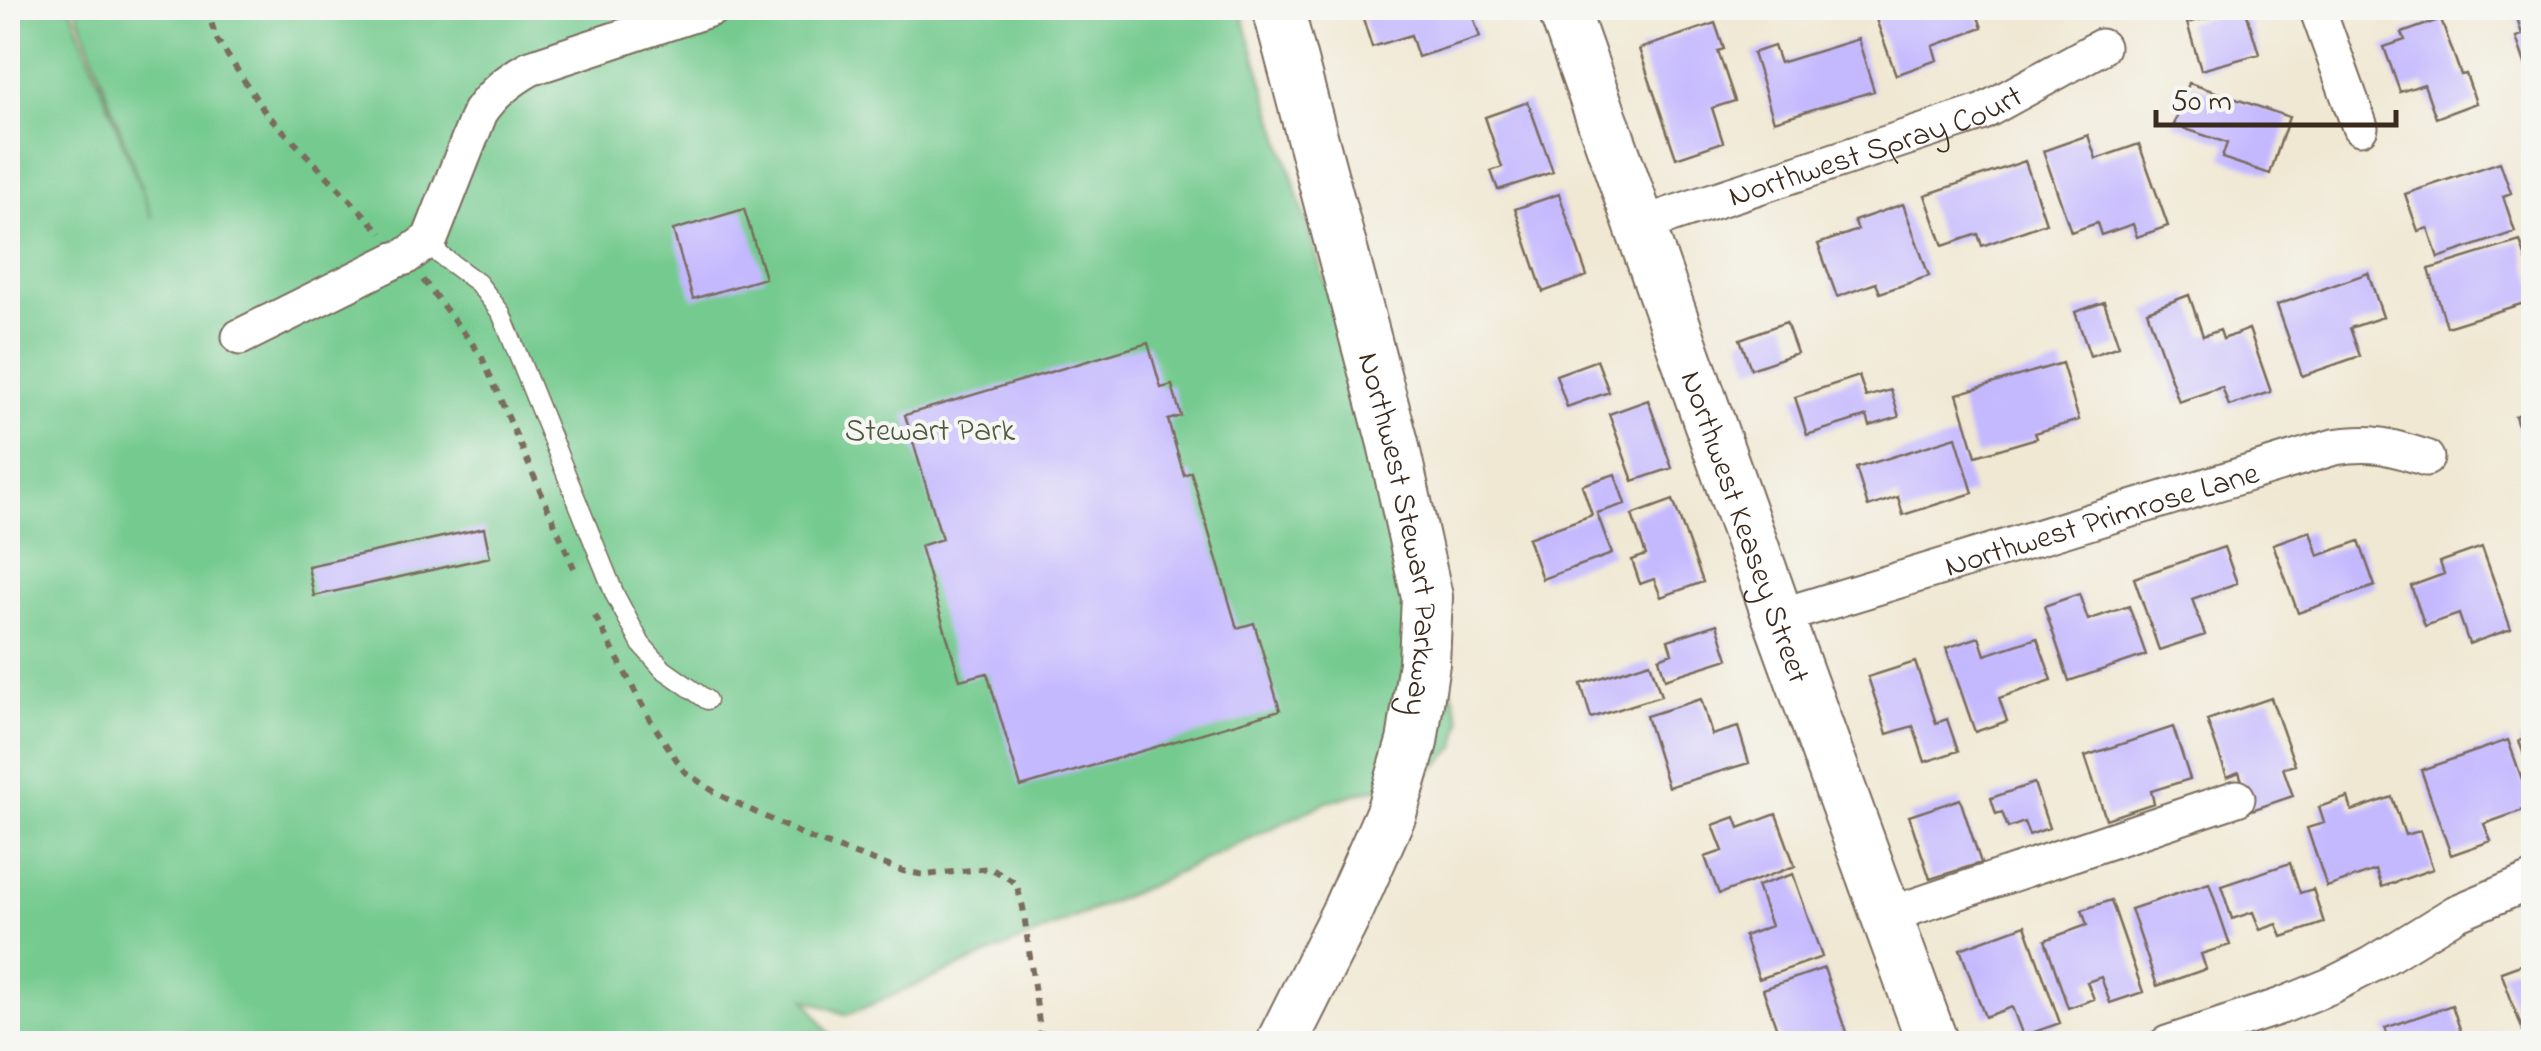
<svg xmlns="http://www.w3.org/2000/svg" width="2541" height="1051" viewBox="0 0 2541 1051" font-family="'Indie Flower',sans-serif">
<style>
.green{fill:#75ca8f;stroke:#587a56;stroke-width:2.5}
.building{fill:#c4b8ff}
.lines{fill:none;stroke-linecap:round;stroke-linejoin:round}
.lane-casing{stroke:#7a6c5d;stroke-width:21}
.street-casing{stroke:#7a6c5d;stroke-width:39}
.secondary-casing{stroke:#7a6c5d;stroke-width:54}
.path{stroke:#7a6c5d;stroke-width:6;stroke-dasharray:8 8;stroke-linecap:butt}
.lane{stroke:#fff;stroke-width:18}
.street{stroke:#fff;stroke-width:35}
.secondary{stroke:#fff;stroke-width:50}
.labels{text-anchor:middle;stroke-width:8;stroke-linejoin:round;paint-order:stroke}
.street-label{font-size:32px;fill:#3b2a1e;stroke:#f6f6f2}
.park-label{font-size:32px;fill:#4c5a40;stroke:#f6f6f2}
</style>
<rect width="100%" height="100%" fill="#f6f6f2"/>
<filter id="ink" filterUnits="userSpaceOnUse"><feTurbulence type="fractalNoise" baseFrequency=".01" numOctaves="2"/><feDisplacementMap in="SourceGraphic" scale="20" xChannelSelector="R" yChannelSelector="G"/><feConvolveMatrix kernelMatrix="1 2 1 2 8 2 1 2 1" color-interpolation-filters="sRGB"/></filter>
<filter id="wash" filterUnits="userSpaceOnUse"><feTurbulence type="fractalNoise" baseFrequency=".0048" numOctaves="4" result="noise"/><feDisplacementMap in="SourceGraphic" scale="40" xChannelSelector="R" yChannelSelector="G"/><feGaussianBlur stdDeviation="2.25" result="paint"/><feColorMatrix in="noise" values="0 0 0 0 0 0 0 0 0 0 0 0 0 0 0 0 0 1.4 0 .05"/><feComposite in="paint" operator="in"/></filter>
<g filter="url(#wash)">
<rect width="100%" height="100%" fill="#f0e8d3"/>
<!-- green -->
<path class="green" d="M8 8H71L152 218 76 8H1240L1461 721 1456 747 1428 774 1327 802 1158 882 847 1015 806 999 835 1043H8Z"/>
<g id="blocks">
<!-- building -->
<path class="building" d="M1375 8H1470L1480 37 1418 57 1411 35 1372 47 1361 12Z
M1872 8H1975L1982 28 1933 46 1937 60 1896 75Z
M2208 8H2245L2259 54 2201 70 2187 23 2211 17Z
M2534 11V87H2533L2516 37 2522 35 2517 17Z
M2441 19 2461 75 2466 74 2476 103 2436 118 2424 84 2400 92 2384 47 2405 40 2402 33Z
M1715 23 1724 49 1718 51 1735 101 1712 108 1723 142 1676 158 1639 49Z
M1858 39 1874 91 1774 121 1753 53 1774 46 1780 63Z
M2189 83 2289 117 2270 174 2222 158 2227 143 2174 125Z
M1528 102 1553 172 1498 190 1491 171 1502 167 1485 117Z
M2088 135 2096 159 2139 144 2168 226 2137 237 2133 224 2101 235 2097 223 2071 232 2043 151Z
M2025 161 2046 223 1982 246 1978 234 1943 246 1925 195Z
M2500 162 2511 193 2503 196 2515 232 2438 258 2428 228 2418 231 2405 194Z
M1559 194 1587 276 1543 292 1515 209Z
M1903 204 1929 276 1880 293 1876 283 1837 297 1818 244 1858 230 1854 221Z
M744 209 765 278 693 299 673 230Z
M2520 241 2534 284V300L2447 327 2429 269Z
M2368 273 2383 317 2350 328 2360 356 2302 376 2277 305Z
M2189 295 2203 336 2220 330 2223 339 2249 329 2271 392 2229 406 2222 387 2179 402 2147 311Z
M2104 302 2119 346 2090 356 2075 312Z
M1786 322 1797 353 1751 369 1740 339Z
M1148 343 1161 388 1172 385 1181 416 1168 420 1184 475 1191 472 1237 628 1254 623 1280 710 1021 787 987 673 960 680 920 546 942 539 905 415Z
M1597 360 1609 392 1567 407 1556 375Z
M2062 363 2079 420 2035 433 2037 438 1976 456 1957 394Z
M1859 376 1866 397 1891 390 1899 417 1870 426 1867 416 1807 435 1795 397Z
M1648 400 1672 468 1633 481 1609 414Z
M2534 409V441L2524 444 2515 416Z
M1956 437 1973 493 1903 515 1898 497 1868 507 1856 468Z
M1615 474 1625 504 1597 513 1612 554 1542 579 1528 538 1592 515 1582 485Z
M1673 500 1703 582 1661 597 1654 579 1640 584 1632 560 1646 555 1632 515Z
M484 528 490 557 314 596 308 566Z
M2310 531 2318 556 2359 541 2375 586 2298 613 2273 544Z
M2224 547 2237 583 2192 599 2205 635 2159 650 2134 578Z
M2482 547 2511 629 2469 644 2459 614 2425 626 2411 586 2444 574 2440 562Z
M2079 594 2088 620 2129 606 2146 655 2069 681 2044 606Z
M1717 624 1728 659 1665 679 1659 658 1672 653 1668 640Z
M1979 637 1985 655 2037 638 2052 680 1999 698 2007 721 1975 732 1946 648Z
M1650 662 1661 696 1591 718 1581 684Z
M1915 662 1936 723 1947 719 1958 751 1925 762 1913 726 1887 734 1868 677Z
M2271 698 2295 765 2283 768 2293 796 2252 810 2239 772 2227 777 2207 720Z
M1701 699 1712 735 1738 727 1749 763 1668 787 1646 716Z
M2173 727 2190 779 2151 791 2154 803 2106 819 2085 756Z
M2534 736V780H2533L2519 741Z
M2508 740 2532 807 2484 824 2491 841 2451 855 2421 770Z
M2034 783 2049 828 2029 835 2024 822 2008 828 2002 812 1996 814 1991 798Z
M2348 797 2352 811 2392 797 2405 835 2420 831 2433 869 2382 887 2376 870 2327 887 2307 828 2324 823 2319 807Z
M1960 799 1981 863 1930 879 1909 816Z
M1776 814 1795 866 1719 894 1705 857 1723 851 1713 825 1735 817 1739 828Z
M2290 863 2300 893 2313 889 2324 923 2282 937 2277 924 2260 930 2253 912 2232 919 2221 886Z
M1793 874 1822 957 1759 979 1744 936 1771 926 1757 886Z
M2209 883 2230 945 2201 954 2206 969 2157 986 2131 909Z
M2111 900 2143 992 2110 1003 2101 977 2087 982 2094 999 2068 1008 2045 940 2087 925 2082 910Z
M2025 925 2060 1023 2023 1036 2012 1007 1985 1017 1960 949Z
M2534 960V1030L2524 1034 2501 972Z
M1824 968 1850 1044H1782L1763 989Z
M2452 1005 2465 1044H2391L2385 1028Z"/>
</g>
</g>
<g filter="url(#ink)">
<use href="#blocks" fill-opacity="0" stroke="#7a6c5d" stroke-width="2.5"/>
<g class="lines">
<!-- lane casing -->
<g class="lane-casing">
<path id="lane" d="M430 239 440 255 478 283 501 313 615 595 641 644 663 669 707 700"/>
</g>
<!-- street casing -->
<g class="street-casing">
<g id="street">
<path d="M2317 8 2360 127"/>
<path id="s1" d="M1640 225 1981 113 2101 47"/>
<path d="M240 337 395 260 405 257 430 239 480 112C494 92 509 80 530 68L712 8"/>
<path id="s2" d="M1778 617 2334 447C2372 441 2389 446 2426 458"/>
<path d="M1886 916 2237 798"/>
<path d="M2167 1044 2281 1006 2330 986 2373 964 2456 913 2534 880"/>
</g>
</g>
<!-- secondary casing -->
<g class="secondary-casing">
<g id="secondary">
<path id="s3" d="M1278 8 1393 443 1427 597 1424 663 1412 742 1391 813 1348 910 1281 1044"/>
<path id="s4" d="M1563 8 1778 617 1933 1044"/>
</g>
</g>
<!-- path -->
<path class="path" d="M207 8 216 38 265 112 382 233
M423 280 481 355 574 568
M595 616 649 718 684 771 719 795 812 839 903 871 925 875 990 868 1016 883 1023 907 1042 1044"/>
<!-- lane -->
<use href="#lane" class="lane"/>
<!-- street -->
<use href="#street" class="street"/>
<!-- secondary -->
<use href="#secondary" class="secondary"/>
</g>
</g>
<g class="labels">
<!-- street labels -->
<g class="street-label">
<text dy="11" stroke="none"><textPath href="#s1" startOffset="248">Northwest Spray Court</textPath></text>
<text dy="11" stroke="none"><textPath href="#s2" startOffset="338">Northwest Primrose Lane</textPath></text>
<text dy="11" stroke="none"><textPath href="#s4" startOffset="550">Northwest Keasey Street</textPath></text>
<text dy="11" stroke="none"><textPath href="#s3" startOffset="542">Northwest Stewart Parkway</textPath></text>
</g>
<!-- park labels -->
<g class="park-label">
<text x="930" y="440">Stewart Park</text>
</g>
</g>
<!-- margin -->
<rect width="2541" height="1051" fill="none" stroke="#f6f6f2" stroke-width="40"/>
<!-- scale -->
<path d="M2156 110v15h240v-15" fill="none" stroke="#3b2a1e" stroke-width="5"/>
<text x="2171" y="110" font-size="30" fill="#3b2a1e" stroke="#f6f6f2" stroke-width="8" paint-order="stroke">50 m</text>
</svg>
